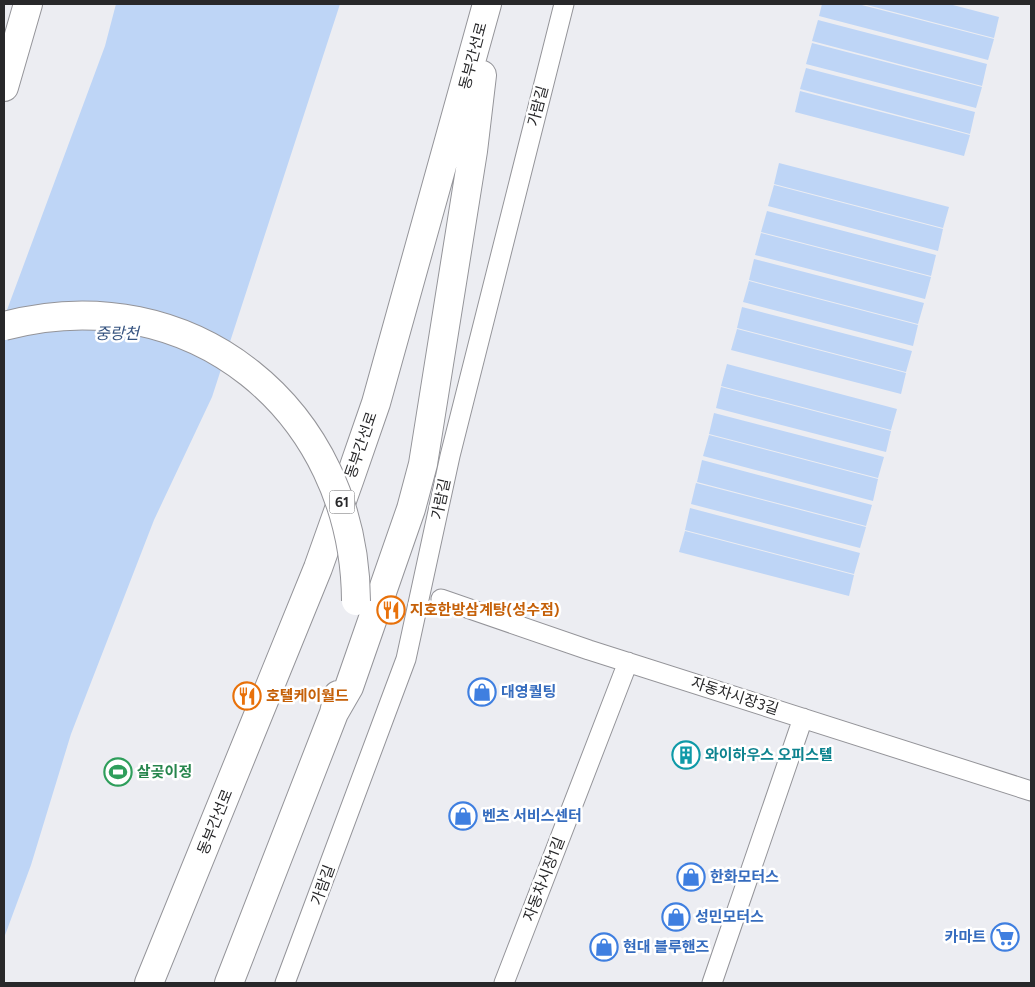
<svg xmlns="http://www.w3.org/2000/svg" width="1035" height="987" viewBox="0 0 1035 987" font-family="Figtree,'Noto Sans KR',sans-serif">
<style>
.water{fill:#bed5f6}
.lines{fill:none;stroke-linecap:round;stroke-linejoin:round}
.minor-casing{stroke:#949499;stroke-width:21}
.highway-casing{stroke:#949499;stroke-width:30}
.minor{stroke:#fff;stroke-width:19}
.highway{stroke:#fff;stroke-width:28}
.highway-bridge-casing{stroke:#949499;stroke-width:30;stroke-linecap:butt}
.highway-bridge{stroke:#fff;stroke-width:28}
.labels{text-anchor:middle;stroke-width:5;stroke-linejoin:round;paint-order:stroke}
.shield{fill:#fff;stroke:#68686a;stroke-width:1}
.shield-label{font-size:14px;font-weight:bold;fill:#28282a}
.street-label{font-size:15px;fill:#28282a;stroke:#fff}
.food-label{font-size:15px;font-weight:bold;fill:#c56008;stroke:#fff;text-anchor:start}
.shop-label{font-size:15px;font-weight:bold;fill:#366cbe;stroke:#fff;text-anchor:start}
.culture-label{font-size:15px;font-weight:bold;fill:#0d838f;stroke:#fff;text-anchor:start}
.leisure-label{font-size:15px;font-weight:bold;fill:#27864d;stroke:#fff;text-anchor:start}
.water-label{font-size:16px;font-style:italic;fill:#34527f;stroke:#fff}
</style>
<rect width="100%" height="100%" fill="#ecedf2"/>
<!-- water -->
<path class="water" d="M116 4H340L212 397 154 520 71 734 31 865 4 938V318L105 46Z
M822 4H858L994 39 988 60 819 16Z
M863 4H949L999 17 994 38Z
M818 20 987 64 982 86 812 41Z
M812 43 982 87 976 108 806 64Z
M806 68 975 112 970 134 800 89Z
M800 91 970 135 964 156 795 112Z
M779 163 949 207 943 228 774 184Z
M774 185 943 229 938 251 768 206Z
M767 211 936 255 931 276 761 232Z
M761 233 931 277 925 299 755 255Z
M754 259 924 303 918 324 749 280Z
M749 281 918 325 913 346 743 302Z
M742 307 912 351 906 372 737 328Z
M737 329 906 373 901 394 731 350Z
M727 364 897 409 891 430 721 386Z
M721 387 891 431 886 452 716 408Z
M714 413 884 457 878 478 709 434Z
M709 435 878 479 873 501 703 456Z
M702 460 872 505 866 526 697 482Z
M696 483 866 527 860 548 691 504Z
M690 508 860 553 854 574 685 530Z
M685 531 854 575 849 596 679 552Z"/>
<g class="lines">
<!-- minor casing -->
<g class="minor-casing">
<path id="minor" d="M441 599 589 650 1031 791
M285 983 406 659 450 456 564 4
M504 983 628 662
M712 983 803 718"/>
</g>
<!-- highway casing -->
<g class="highway-casing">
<path id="highway" d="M4 87 28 4
M334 713 349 687 411 509 423 464 473 151 482 75
M149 983 318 568 350 478 376 403 487 4
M229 983 334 713 338 695"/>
</g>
<!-- minor -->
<use href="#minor" class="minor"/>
<!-- highway -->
<use href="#highway" class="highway"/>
<!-- highway-bridge casing -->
<g class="highway-bridge-casing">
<path id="highway-bridge" d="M4 326C191 276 355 410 356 601"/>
</g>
<!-- highway-bridge -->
<use href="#highway-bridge" class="highway-bridge"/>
</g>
<!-- icons -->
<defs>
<g id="restaurant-ring" transform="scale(1.4375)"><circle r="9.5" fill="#fff" stroke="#e8710a" stroke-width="1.5"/><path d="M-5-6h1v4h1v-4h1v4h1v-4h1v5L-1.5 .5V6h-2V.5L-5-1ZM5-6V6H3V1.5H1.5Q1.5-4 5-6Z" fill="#e8710a"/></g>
<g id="shop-ring" transform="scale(1.4375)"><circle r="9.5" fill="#fff" stroke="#3f7fe0" stroke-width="1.5"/><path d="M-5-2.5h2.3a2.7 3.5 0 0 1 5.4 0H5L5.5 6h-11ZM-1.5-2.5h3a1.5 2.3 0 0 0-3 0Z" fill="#3f7fe0"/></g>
<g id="building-ring" transform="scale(1.4375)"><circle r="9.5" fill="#fff" stroke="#0f9aa8" stroke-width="1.5"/><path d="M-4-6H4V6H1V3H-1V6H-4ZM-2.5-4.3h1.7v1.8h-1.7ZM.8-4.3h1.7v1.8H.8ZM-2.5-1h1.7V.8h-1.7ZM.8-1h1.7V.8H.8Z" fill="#0f9aa8"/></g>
<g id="stadium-ring" transform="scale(1.4375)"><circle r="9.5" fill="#fff" stroke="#2e9e5b" stroke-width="1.5"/><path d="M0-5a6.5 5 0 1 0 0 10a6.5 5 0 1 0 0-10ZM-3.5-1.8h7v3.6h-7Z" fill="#2e9e5b"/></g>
<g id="supermarket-ring" transform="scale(1.4375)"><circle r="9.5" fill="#fff" stroke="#3f7fe0" stroke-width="1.5"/><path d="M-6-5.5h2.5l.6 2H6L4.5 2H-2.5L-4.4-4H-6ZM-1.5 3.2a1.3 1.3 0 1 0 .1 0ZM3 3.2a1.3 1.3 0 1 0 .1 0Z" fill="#3f7fe0"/></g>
</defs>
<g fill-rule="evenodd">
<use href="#restaurant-ring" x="391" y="610"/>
<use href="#shop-ring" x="482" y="692"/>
<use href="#restaurant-ring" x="247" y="696"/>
<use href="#building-ring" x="686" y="755"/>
<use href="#stadium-ring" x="118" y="772"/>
<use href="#shop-ring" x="463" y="816"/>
<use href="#shop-ring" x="691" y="877"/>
<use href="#shop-ring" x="676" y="917"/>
<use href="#supermarket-ring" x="1005" y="937"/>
<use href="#shop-ring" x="604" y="947"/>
</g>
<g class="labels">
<!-- shield labels -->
<rect class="shield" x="329.5" y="490.5" width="25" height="23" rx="4"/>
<g class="shield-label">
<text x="342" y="507">61</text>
</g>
<!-- street labels -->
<g class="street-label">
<text transform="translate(473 56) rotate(-75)" y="5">동부간선로</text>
<text transform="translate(538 106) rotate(-75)" y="5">가람길</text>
<text transform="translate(361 445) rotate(-71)" y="5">동부간선로</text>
<text transform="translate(441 499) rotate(-78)" y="5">가람길</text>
<text transform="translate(735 696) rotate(18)" y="5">자동차시장3길</text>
<text transform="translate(215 822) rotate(-68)" y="5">동부간선로</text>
<text transform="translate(544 879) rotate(-69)" y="5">자동차시장1길</text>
<text transform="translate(323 885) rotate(-70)" y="5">가람길</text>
</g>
<!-- food labels -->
<g class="food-label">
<text x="410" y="615">지호한방삼계탕(성수점)</text>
<text x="266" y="701">호텔케이월드</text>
</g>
<!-- shop labels -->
<g class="shop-label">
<text x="501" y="697">대영퀄팅</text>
<text x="482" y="821">벤츠 서비스센터</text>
<text x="710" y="882">한화모터스</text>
<text x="695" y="922">성민모터스</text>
<text x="986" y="942" text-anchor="end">카마트</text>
<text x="623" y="952">현대 블루핸즈</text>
</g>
<!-- culture labels -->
<g class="culture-label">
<text x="705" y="760">와이하우스 오피스텔</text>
</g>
<!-- leisure labels -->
<g class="leisure-label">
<text x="137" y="777">살곶이정</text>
</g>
<!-- water labels -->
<g class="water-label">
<text x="117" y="339">중랑천</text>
</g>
</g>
<!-- border -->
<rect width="1035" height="987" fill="none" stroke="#28282a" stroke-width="10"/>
</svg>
